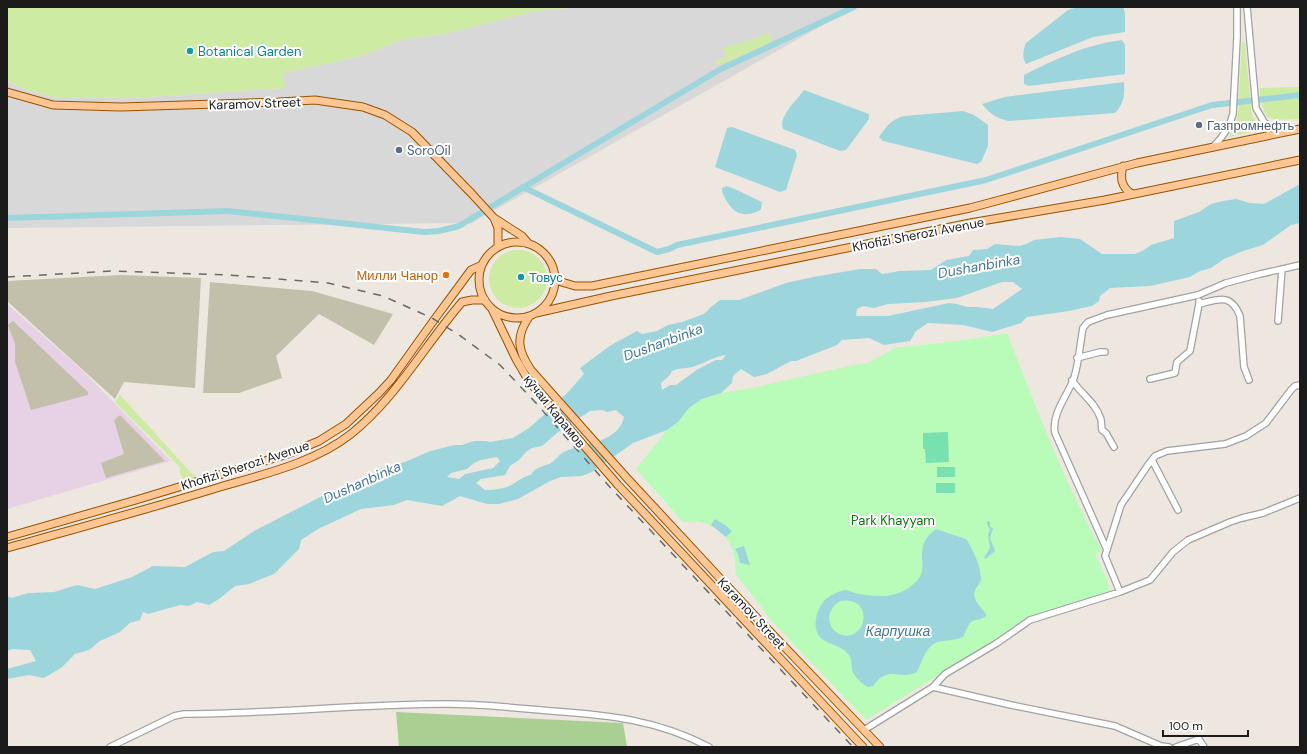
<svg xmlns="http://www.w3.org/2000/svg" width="1307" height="754" viewBox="0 0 1307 754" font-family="'DM Sans',sans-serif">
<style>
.residential{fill:#d9d8d8}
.industrial{fill:#e7d1e5}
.construction{fill:#c2c0ab}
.grass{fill:#cdeba2}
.forest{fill:#aacf92}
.park{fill:#b9fbb8}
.pitch{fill:#79e1af}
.water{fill:#9dd5dd;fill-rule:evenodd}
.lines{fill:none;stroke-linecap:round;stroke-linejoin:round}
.canal{stroke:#9dd5dd;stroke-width:6}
.minor-casing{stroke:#a2a2a2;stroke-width:8}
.major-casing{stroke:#925400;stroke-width:9}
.minor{stroke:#fff;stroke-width:5.5}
.major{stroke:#ffc693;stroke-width:7}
.rail{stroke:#696969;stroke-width:1.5;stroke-dasharray:8 8;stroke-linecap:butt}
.culture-dot{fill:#0f9aa8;stroke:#fff;stroke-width:1.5}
.service-dot{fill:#5c6f8a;stroke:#fff;stroke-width:1.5}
.food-dot{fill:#e8710a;stroke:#fff;stroke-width:1.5}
.labels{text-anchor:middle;stroke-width:4;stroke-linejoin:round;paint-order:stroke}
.culture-label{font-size:13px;fill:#0d838f;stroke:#fff;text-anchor:start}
.street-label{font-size:13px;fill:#1b1b1b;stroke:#fff}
.service-label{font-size:13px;fill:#4e5e75;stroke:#fff;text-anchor:start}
.food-label{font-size:13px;fill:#c56008;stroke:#fff;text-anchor:end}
.park-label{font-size:13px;fill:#087b07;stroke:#fff}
.water-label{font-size:14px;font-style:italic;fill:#40789d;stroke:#fff}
</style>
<rect width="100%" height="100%" fill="#ede7e0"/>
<!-- residential -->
<path class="residential" d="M578 7H855L472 223 7 228V81L30 91 56 97 132 98 285 88 282 73 362 56 400 40 444 34 536 11Z"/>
<!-- industrial -->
<path class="industrial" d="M7 304 82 370 171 461 7 509Z"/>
<!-- construction -->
<path class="construction" d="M120 275 201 278 195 388 124 382 115 399 7 301V281Z
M210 282 312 291 393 314 374 345 319 314 276 356 282 378 239 393H203Z
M13 321 88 392V395L31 410 15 362V344L8 325Z
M120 415 165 461 106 478 101 463 124 454 114 420Z"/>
<!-- grass -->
<path class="grass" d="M7 7H578L536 11 444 34 400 40 362 56 282 73 286 88 132 98 56 97 30 91 7 81Z
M767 33 773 41 718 66 716 62 726 56 723 48 751 40Z
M1242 41 1245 43 1251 110 1253 117 1262 130 1229 137 1235 125 1238 114Z
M1300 87V119L1275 120 1266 116 1260 97V88Z
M489 279a29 29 0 1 1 58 0a29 29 0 1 1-58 0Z
M120 395 196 478 184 482 179 470 181 468 115 402Z"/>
<!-- forest -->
<path class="forest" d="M396 712 623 723 627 747H399Z"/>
<!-- park -->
<path class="park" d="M1007 333C1036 407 1064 481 1102 551L1095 554 1108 581 1109 591 1055 610 1031 617 1021 622 1010 633 942 673 866 720 771 620 735 573C738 549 724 526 699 522 694 521 689 522 683 522L636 469 667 430 678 422 689 408 702 399 721 393 752 388 849 366 868 363 895 348 966 340Z"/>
<!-- pitch -->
<path class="pitch" d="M948 432 949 462 926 463 925 449H923V433Z
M937 467H955V477H937Z
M936 483H955V493H936Z"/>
<!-- water -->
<path class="water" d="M1078 7H1123L1125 13V32L1093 37 1026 64C1022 58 1023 49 1026 43L1068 10Z
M1122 40 1125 45V74L1029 86 1024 84V75C1056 59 1087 44 1122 40Z
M1124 82C1125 94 1124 104 1115 113L1008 121C996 118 989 113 982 104L1005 97Z
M804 90 869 114V119L846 150 840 151 783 129C778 117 797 100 804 90Z
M963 111 974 115 988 125V146L981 162 977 164 883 141 879 137C887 126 890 120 904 116Z
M732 127 795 150 797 155 786 190 780 192 715 167 727 128Z
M1300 184V223L1291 225 1263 245 1243 251 1224 259 1211 268 1200 271 1190 277 1150 286 1110 288 1100 296 1099 301 1092 306 1069 311 1027 317 1021 323 992 332 963 325 928 323 916 331 910 341 884 345 869 338 842 340 837 345 796 361H791L767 374 754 377 741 369 733 376 732 383 721 393 702 399 689 408 678 422 667 430 633 443 592 472 582 476 561 477 550 481 518 499 499 504H487L460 496 442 506 407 500 394 505 361 509 318 529 301 540 299 549 274 574 249 584 235 586 219 599 209 605 197 602 189 606 180 605 148 614 143 612 140 620 130 623 120 632 100 641 89 650 75 654 61 668 44 678 29 675 7 679V669L36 661 30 650 12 649 7 651V596L11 598 29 593 54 592 77 585 95 589 132 577 153 566 185 567 213 552 224 551 254 531 326 494 345 490 371 476 378 469 405 462 430 451 455 445H462L474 441H486L490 442 513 438 529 428 544 415 569 391 584 374 580 368 611 345 637 331 642 334 657 331 668 325 682 322 704 314 711 307 720 300H739L786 283 813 277 860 269H876L882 274 900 271 931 270 946 260 969 256 973 250 987 249 995 244 1019 246 1026 244 1034 240 1061 237 1080 239 1102 254H1135L1144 250 1151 245 1174 238V221L1199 212 1211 204 1223 201 1236 199 1250 203 1264 204ZM1002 282H1013L1022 289 993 309 977 307H967L957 304 949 303 888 316H856L857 309 863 306 874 308 888 304 926 302 957 298ZM726 355 722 360H716L698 369 676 385H670L662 390 661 383 670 375 672 371C681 367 688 369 695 366 705 363 715 356 726 355ZM602 410 607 412 616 410 624 417C619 442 585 443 566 451 559 453 556 461 549 464 542 467 535 467 531 475 522 477 519 481 511 485 504 489 494 490 485 490L476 483 481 479 505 475 510 466 519 460 526 452 532 448 542 446 557 433 590 411ZM497 457 500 461 493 468 465 474 459 479 447 477 451 473 467 469 474 463 481 460Z
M727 186C739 190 750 197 762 202L761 209C756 214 743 216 737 212 730 208 722 196 722 188Z
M715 519 725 525 732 531 726 537 711 525Z
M987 521 990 522V527L993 528 990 538 995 551 985 559 984 558 990 548 988 535 990 530 987 524Z
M936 529 966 539C973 550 981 566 981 579 981 583 979 584 977 587 969 597 980 606 986 614V616C982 620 975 619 971 622 967 626 966 632 963 637 956 640 949 640 942 641 926 643 923 660 917 672 899 681 889 664 873 686L868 687C862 684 853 676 852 669 851 664 852 659 849 655 838 639 809 648 817 614 819 608 823 600 829 597 833 594 841 590 846 590 849 591 852 592 855 593 873 597 894 599 910 587 930 571 919 565 923 546 925 538 930 534 936 529ZM840 601C843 601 847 600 849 601 873 603 865 641 842 635 838 634 834 631 832 628 826 618 830 607 840 601Z
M744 546 750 565 740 563 738 554 735 549Z"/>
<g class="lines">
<!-- canal -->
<path class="canal" d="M523 187 657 252 669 249 677 245 986 180 1212 105 1300 95
M7 218 228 211 424 232 439 231 459 226 719 70 854 7"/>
<!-- minor casing -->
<g class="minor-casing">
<path id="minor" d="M1247 7 1256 108 1264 122 1279 133
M1213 147C1222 138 1230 127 1233 114L1237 38V7
M1199 304C1219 299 1231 293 1240 316L1244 367 1249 380
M1278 321 1282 269
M1077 358 1100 352H1105
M1150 379 1175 373 1177 362 1190 351 1199 304V301
M1072 380C1080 393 1095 402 1100 417 1102 420 1101 425 1102 430L1106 433 1114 447
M1152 460 1178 510
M1107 550 1055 433C1051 414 1068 395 1074 378 1079 362 1080 344 1083 328L1088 322 1107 315 1198 295 1226 283 1260 274 1300 265
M1120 592 1105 556 1121 505 1148 465 1155 456 1167 451 1225 444 1246 436 1266 423 1291 390 1295 386 1300 385
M933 687 1011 705 1115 726 1161 746 1169 747
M864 730 933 687 945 674 997 643 1030 620 1120 592 1150 580 1173 552 1188 540 1230 522 1242 518 1263 513 1300 498
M110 747 174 716 184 714C271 714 359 704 446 704 482 704 517 708 552 711 609 715 658 720 709 747
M1176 747 1199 739 1204 747"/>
</g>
<!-- major casing -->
<g class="major-casing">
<path id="major" d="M7 92 53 105 121 107 279 102 315 100 363 107 385 115 412 132 472 194 494 218 522 236 528 243
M1123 166C1120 178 1121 187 1132 194
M494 218 498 228V247
M479 280a38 38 0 1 1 76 0a38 38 0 1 1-76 0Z
M555 280 575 286H592L970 208 1137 163 1300 129
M492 309 516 359 527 378 541 396 618 485 863 747
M536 313 611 296 970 223 1105 200 1300 160
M529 317C515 337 518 351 531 370L626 477 755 616 880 747
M7 537 136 500 288 454 319 441 346 424 379 393 391 380 434 320 471 270 482 265
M7 548C78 528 149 509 220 487 264 474 314 463 351 434 396 398 425 345 462 302L472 300H485"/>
</g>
<!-- minor -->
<use href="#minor" class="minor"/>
<!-- major -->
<use href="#major" class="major"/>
<!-- rail -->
<path class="rail" d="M7 277 113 271 229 275 328 283 383 296 432 318 462 337 500 365 536 403 608 485 853 747"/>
</g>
<!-- markers -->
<g class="culture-dot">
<circle cx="190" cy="51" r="4"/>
<circle cx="521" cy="277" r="4"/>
</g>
<g class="service-dot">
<circle cx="1199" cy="125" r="4"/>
<circle cx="399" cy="150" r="4"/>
</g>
<circle class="food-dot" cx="446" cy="275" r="4"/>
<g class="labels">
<!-- culture labels -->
<g class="culture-label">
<text x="198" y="56">Botanical Garden</text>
<text x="529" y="282">Товус</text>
</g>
<!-- street labels -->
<g class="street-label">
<text transform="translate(255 103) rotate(-2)" y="5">Karamov Street</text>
<text transform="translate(918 234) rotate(-11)" y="5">Khofizi Sherozi Avenue</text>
<text transform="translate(555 411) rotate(51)" y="5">кӯчаи Карамов</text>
<text transform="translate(245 465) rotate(-18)" y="5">Khofizi Sherozi Avenue</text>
<text transform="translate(752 613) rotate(47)" y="5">Karamov Street</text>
</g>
<!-- service labels -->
<g class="service-label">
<text x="1207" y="130">Газпромнефть</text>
<text x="407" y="155">SoroOil</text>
</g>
<!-- food labels -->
<g class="food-label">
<text x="438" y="280">Милли Чанор</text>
</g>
<!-- park labels -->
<g class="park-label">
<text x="893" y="525">Park Khayyam</text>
</g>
<!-- water labels -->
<g class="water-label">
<text transform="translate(979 266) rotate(-10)" y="5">Dushanbinka</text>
<text transform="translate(663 342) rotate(-20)" y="5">Dushanbinka</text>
<text transform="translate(362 482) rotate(-24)" y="5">Dushanbinka</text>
<text x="898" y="636">Карпушка</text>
</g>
</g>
<!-- border -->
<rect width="1307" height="754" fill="none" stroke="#1b1b1b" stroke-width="16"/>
<!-- scale -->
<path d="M1163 730v6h85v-6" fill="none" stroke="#1b1b1b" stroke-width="2"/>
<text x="1169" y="730" font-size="12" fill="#1b1b1b" stroke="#ffffff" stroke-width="3" paint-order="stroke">100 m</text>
</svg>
